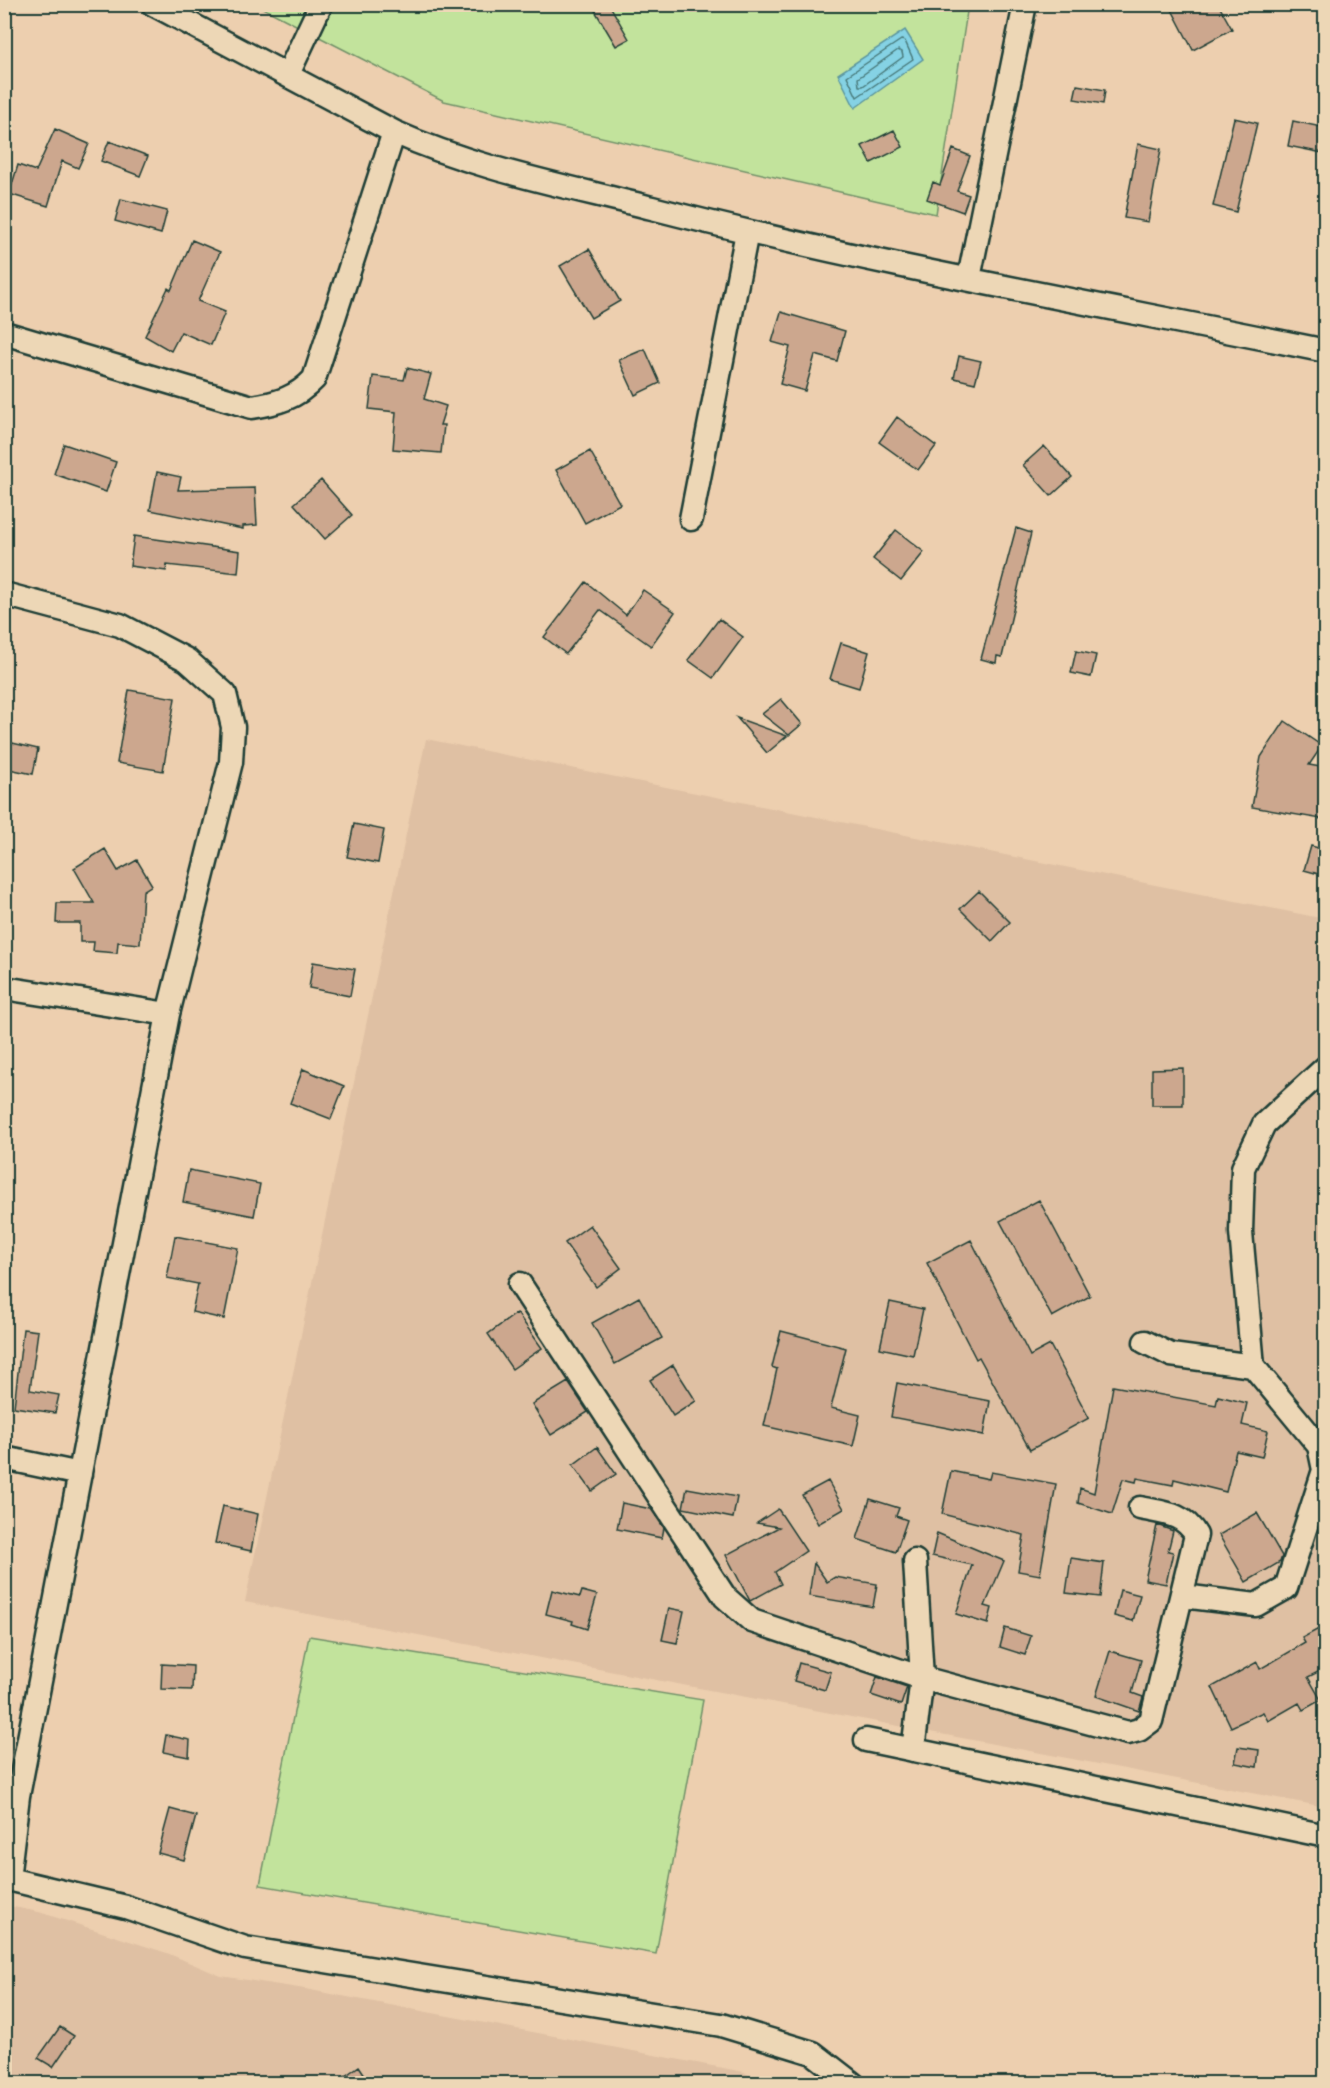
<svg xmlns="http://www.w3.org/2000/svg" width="1330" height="2088" viewBox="0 0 1330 2088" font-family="Itim,sans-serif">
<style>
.built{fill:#dfc0a3}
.green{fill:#c2e39c;stroke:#709068;stroke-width:1.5}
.water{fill:#85d2e4;stroke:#5c969e;stroke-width:1.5}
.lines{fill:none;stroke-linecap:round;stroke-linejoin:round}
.shore{stroke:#48797a;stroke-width:1.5}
.building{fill:#cca78e;stroke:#1f3d34;stroke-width:1.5}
.minor-casing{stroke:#1f3d34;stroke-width:27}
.minor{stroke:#edd7b6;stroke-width:22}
</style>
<rect width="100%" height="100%" fill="#edcfaf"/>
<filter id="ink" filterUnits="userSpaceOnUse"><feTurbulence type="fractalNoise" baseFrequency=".0167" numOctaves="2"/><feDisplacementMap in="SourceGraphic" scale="12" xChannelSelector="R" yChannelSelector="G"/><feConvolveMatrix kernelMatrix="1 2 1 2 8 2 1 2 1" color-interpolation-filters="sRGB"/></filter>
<g filter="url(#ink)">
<!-- built -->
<path class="built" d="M426 739 1325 919V1807L245 1602Z
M4 1905 39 1912 167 1953 221 1976 305 1989 744 2072 761 2083H5Z"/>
<!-- green -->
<path class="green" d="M257 5H968L936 214 444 101Z
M309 1636 703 1700 656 1954 260 1885Z"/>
<!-- water -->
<path class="water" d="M905 30 923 59 855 108 838 74Z"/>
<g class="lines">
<!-- shore -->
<path class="shore" d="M901 40 905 41 913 59 857 97 847 76Z
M898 50 902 52 903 57 863 86H859L858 78Z"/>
</g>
<!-- building -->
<path class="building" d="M591 4H609L629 39 616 46Z
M1169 4H1218L1232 29 1193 50Z
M1077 85 1105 90 1103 104 1074 99Z
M1234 118 1257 123 1236 212 1213 206Z
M1293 121 1326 128 1323 153 1288 146Z
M55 129 89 144 78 168 62 161 48 206 9 194 18 165 36 171Z
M894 130 903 147 871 163 862 146Z
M109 141 148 156 140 176 101 161Z
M1138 144 1161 149 1148 222 1124 218Z
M953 149 970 156 957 191 969 195 963 212 927 199 933 182 940 185Z
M121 199 167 211 161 234 115 221Z
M192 240 220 252 198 301 225 312 211 345 181 332 171 351 145 336 168 288 171 290Z
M589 249 620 301 591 318 560 266Z
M781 312 845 331 837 361 815 355 805 391 780 384 790 347 772 342Z
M645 349 660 383 635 395 619 360Z
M959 356 981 361 975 383 954 378Z
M407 368 431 374 424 399 446 406 440 425H444L441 453 393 449 396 412 369 409 373 376 404 380Z
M897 417 936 446 918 470 879 442Z
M64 444 116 462 106 492 54 474Z
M1044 446 1072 477 1051 496 1023 465Z
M590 451 620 504 585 523 556 470Z
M157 472 181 477 178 490 255 488 257 525 243 526V529L150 510Z
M321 480 352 515 325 539 294 504Z
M1016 528 1031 533 1002 657 997 656 996 663 981 659Z
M896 530 924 552 901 581 873 559Z
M134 536 240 551 238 573 167 565 166 571 130 566Z
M586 582 626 615 643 590 675 612 651 646 600 610 566 654 544 637Z
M719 619 743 637 713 678 688 660Z
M841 643 869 652 859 688 830 679Z
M1076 651 1096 655 1091 677 1071 673Z
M129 690 175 698 163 771 117 763Z
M781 699 802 724 789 735 762 714Z
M737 718 787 736 767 753Z
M1285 721 1322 746 1309 765 1326 768V791L1321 819 1252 807 1261 757Z
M4 741 38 749 33 774 4 768Z
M354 824 384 830 378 863 347 857Z
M1311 846 1326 850V876L1304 870Z
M105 849 118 871 137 860 152 885 143 891 140 944 118 942 117 953 93 951 94 942H80V923H56L57 903H94L74 868Z
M979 891 1010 922 992 941 960 909Z
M313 962 355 969 350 996 309 988Z
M1183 1068V1105H1152V1069Z
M303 1069 344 1086 331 1119 290 1103Z
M189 1170 260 1184 254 1216 183 1202Z
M1039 1200 1090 1296 1052 1317 1000 1221Z
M590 1225 621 1268 596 1287 565 1243Z
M175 1236 238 1248 224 1319 192 1312 198 1284 167 1278Z
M971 1240 1030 1356 1050 1345 1089 1418 1030 1450 979 1357 976 1359 927 1263Z
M639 1297 662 1338 615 1364 592 1323Z
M890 1302 923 1309 913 1355 880 1348Z
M517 1313 542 1348 512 1369 488 1334Z
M23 1329 38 1331 30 1390 59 1395 55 1413 14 1407Z
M781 1331 846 1348 831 1408 860 1415 853 1446 764 1426 777 1369 772 1367Z
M673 1365 696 1401 673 1416 650 1380Z
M568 1382 588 1412 551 1435 532 1404Z
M897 1383 990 1401 984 1435 891 1417Z
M1113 1386 1216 1405 1218 1396 1247 1403 1242 1425 1268 1431 1262 1457 1236 1451 1226 1492 1174 1479 1173 1485 1137 1478 1136 1482 1123 1479 1112 1514 1078 1503 1080 1488 1094 1493Z
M597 1447 616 1474 592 1491 573 1465Z
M951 1471 989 1479 991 1472 1056 1484 1040 1575 1018 1571 1024 1535 942 1514Z
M828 1481 844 1509 818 1524 802 1495Z
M687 1488 737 1497 733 1518 683 1508Z
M870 1499 899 1508 896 1516 907 1520 896 1552 857 1539Z
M622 1503 651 1509 664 1528 662 1538 617 1529Z
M223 1506 258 1514 251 1551 215 1543Z
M778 1509 806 1551 775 1572 781 1584 750 1601 726 1555 779 1527 757 1523Z
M1257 1513 1282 1556 1280 1562 1246 1582 1219 1535Z
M1157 1525 1173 1531 1168 1551 1173 1552 1166 1584 1145 1580Z
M937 1533 1004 1561 985 1606 992 1608 988 1624 956 1614 972 1565 932 1556Z
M1071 1558 1104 1563 1100 1597 1066 1593Z
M814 1563 827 1582 835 1577 877 1584 873 1607 809 1596Z
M552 1590 580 1597 582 1591 597 1595 587 1629 572 1624 573 1621 546 1614Z
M1120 1590 1140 1595 1133 1621 1114 1616Z
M669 1608 684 1611 677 1643 662 1640Z
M1326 1625V1668L1308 1677 1321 1700 1303 1710 1299 1703 1268 1721 1263 1712 1231 1727 1212 1687 1257 1662 1260 1669 1305 1643 1302 1638Z
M1005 1628 1031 1636 1025 1655 1000 1647Z
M1110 1651 1141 1660 1132 1693 1143 1697 1139 1711 1096 1696Z
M799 1663 831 1672 825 1690 794 1681Z
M162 1664 193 1666 192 1690 161 1689Z
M877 1677 907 1687 901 1705 871 1695Z
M166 1735 190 1740 189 1757 163 1752Z
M1238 1747 1259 1750 1257 1767 1235 1763Z
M170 1809 196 1816 184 1860 158 1853Z
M60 2027 74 2036 53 2067 38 2058Z
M359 2066 371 2084H334Z"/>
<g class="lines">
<!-- minor casing -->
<g class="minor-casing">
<path id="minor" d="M153 4 394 132C476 169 566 186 652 208 874 265 1101 305 1326 351
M288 74 321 4
M969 278 1025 4
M4 333 252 407C278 403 296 398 314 379L394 132
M691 519 747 232
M4 594 120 625 187 660 225 694 233 727 231 762 168 1014 18 1796 8 1879
M4 988 168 1014
M520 1284 725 1597 752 1621 922 1678 1128 1733 1139 1730 1151 1721 1196 1535C1184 1513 1163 1513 1140 1508
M1145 1342 1171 1355 1253 1366 1319 1446 1324 1470 1286 1588 1256 1605 1183 1596
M1253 1366 1241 1232 1243 1168 1264 1124 1326 1067
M4 1458 80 1474
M866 1740 1326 1836
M913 1750 922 1678 915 1561
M4 1878 126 1907 245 1948 721 2025 813 2053 853 2084"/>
</g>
<!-- minor -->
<use href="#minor" class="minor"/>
</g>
</g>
<!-- margin -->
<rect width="1330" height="2088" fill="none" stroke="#edd7b6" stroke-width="24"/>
<rect x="12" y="12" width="1306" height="2064" fill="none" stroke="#1f3d34" stroke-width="2" filter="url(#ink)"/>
</svg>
